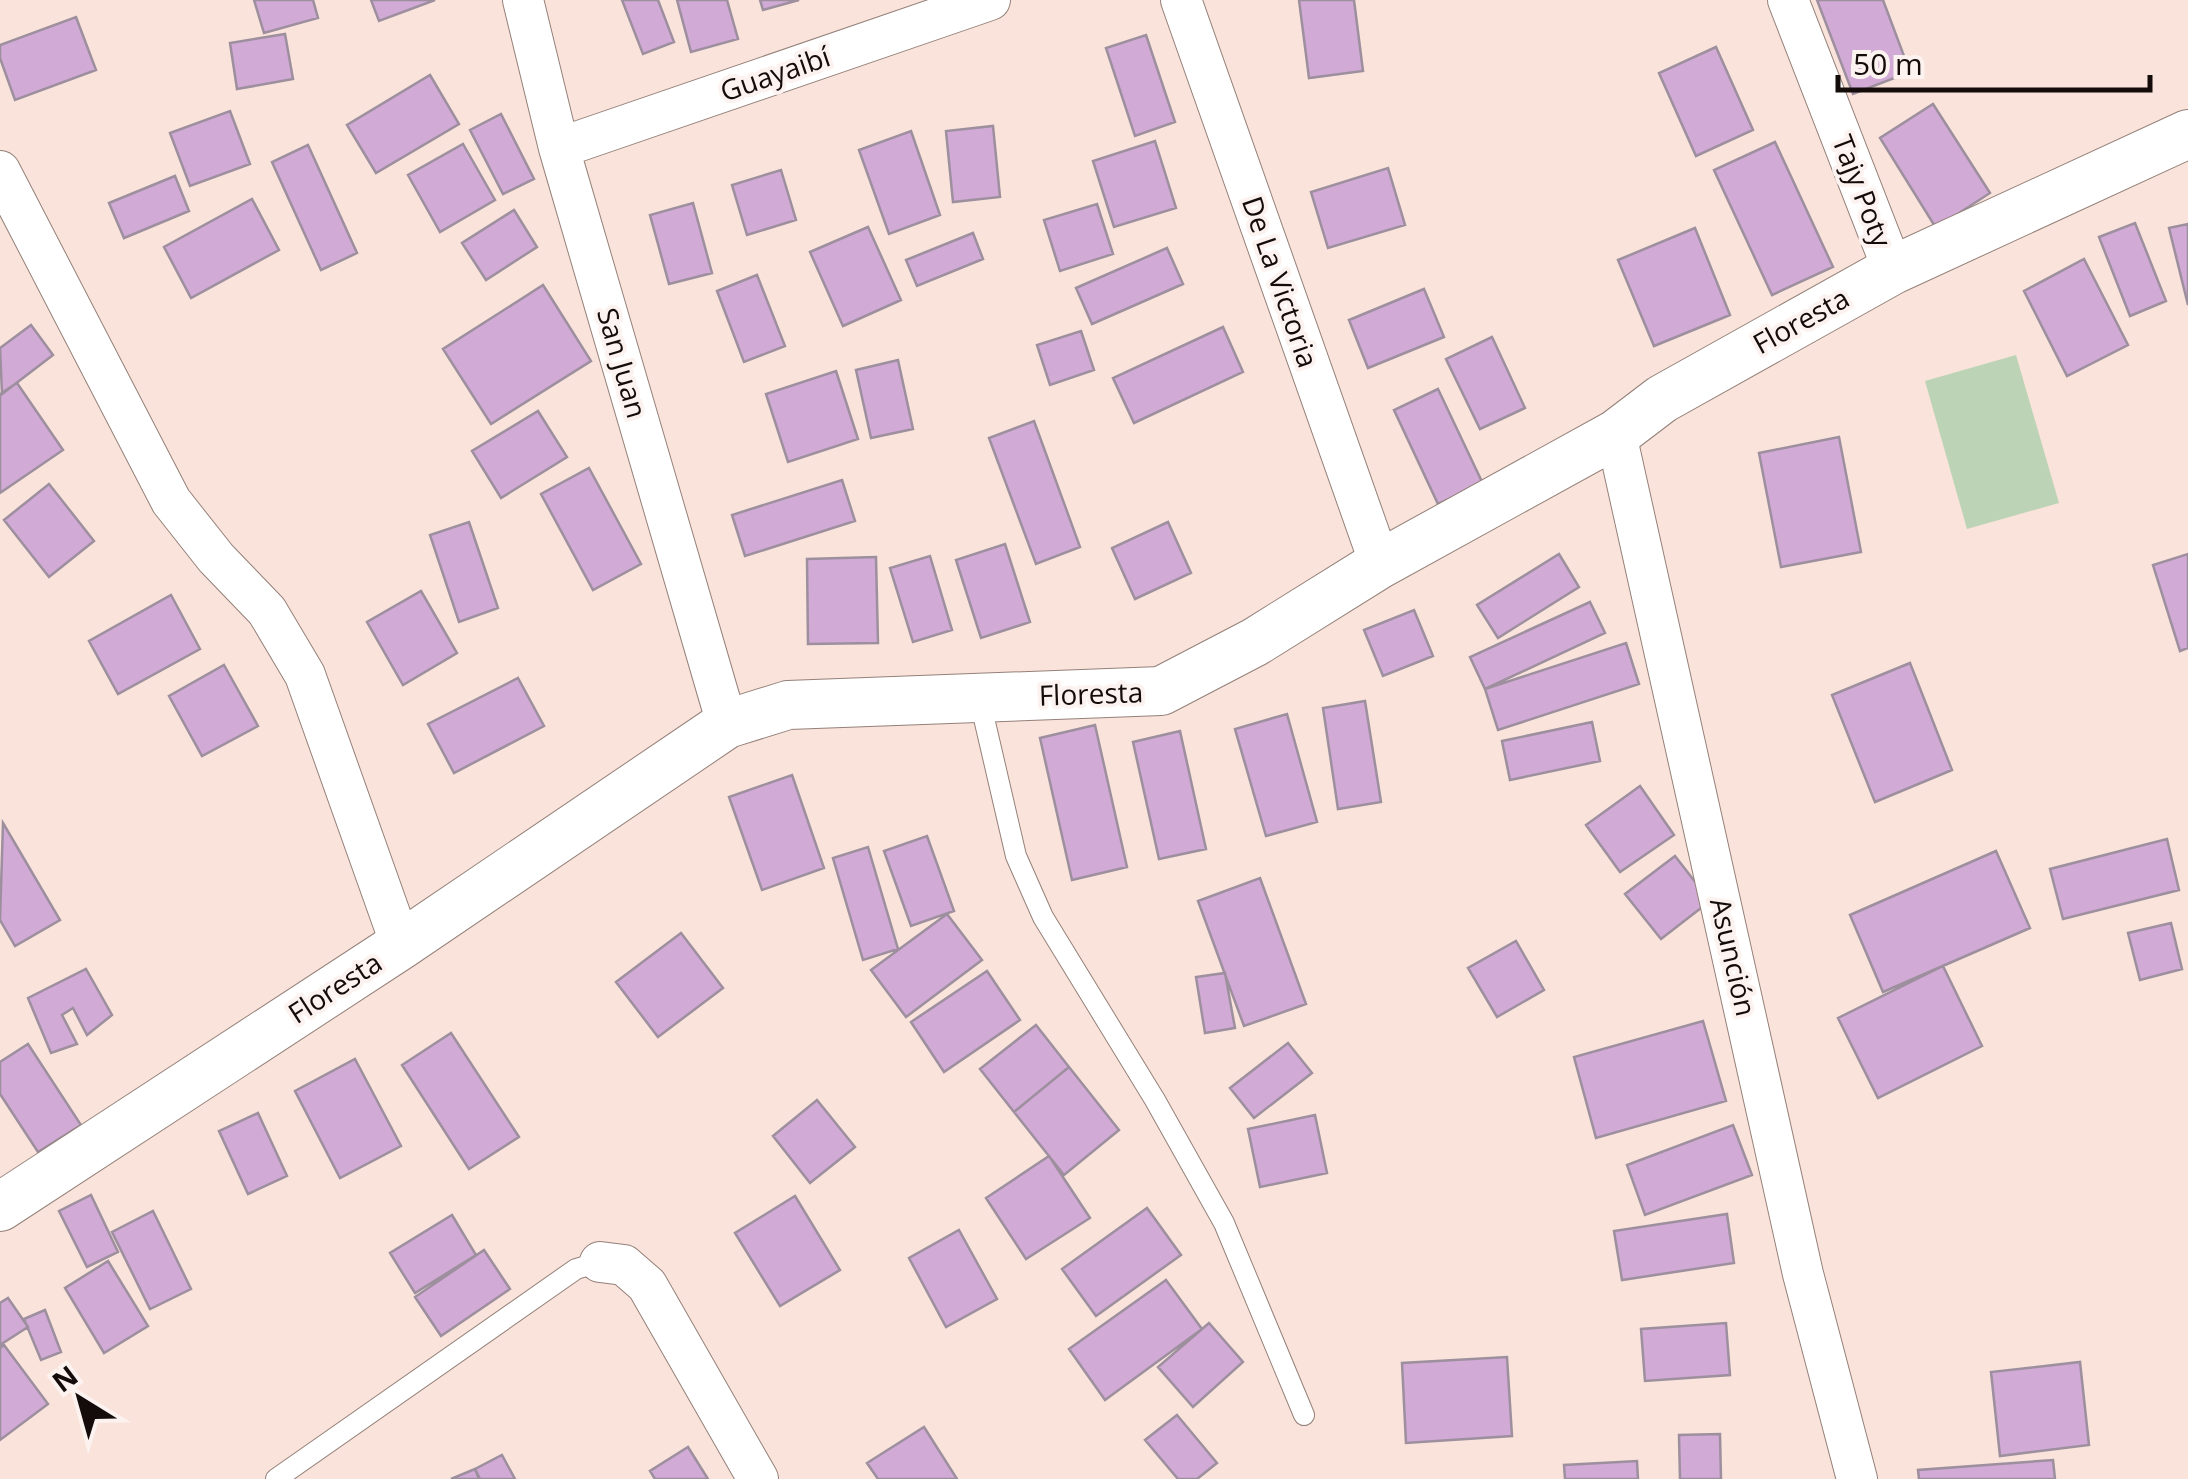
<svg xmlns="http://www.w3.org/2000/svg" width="2188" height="1479" viewBox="0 0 2188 1479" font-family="'Open Sans',sans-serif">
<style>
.green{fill:#bdd3b5}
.building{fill:#d1aad6;stroke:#9d8f9e;stroke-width:2.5}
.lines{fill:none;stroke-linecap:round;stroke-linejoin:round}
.service-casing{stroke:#948179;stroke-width:22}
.minor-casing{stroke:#948179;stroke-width:42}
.tertiary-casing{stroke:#948179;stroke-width:50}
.service{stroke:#fff;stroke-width:20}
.minor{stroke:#fff;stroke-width:40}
.tertiary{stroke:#fff;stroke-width:48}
.labels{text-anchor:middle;stroke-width:8;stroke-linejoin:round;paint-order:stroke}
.street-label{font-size:28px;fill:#130c0a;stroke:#fcf3f0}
</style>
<rect width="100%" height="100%" fill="#f9e3db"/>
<!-- green -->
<path class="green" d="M2016 355 2059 503 1967 529 1925 381Z"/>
<!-- building -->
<path class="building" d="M254 0H313L318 18 264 33Z
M371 0H435L379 21Z
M622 0H658L674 42 643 54Z
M677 0H727L738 39 691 52Z
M760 0H799L763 10Z
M1299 0H1354L1363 71 1309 78Z
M1817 0H1883L1910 72 1853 94Z
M76 17 96 70 15 100 0 58V45Z
M285 34 293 79 237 89 230 43Z
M1146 35 1175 122 1135 136 1106 48Z
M1716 47 1753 130 1696 156 1659 73Z
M430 75 459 124 376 173 347 125Z
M1933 104 1990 193 1936 228 1880 138Z
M230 111 250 164 190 186 170 133Z
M501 114 534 179 503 194 470 130Z
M993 126 1000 197 953 202 946 131Z
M911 131 940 215 889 234 859 150Z
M1155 141 1176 208 1114 227 1093 161Z
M1775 142 1833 267 1772 295 1714 170Z
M463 144 495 200 440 232 408 175Z
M308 145 357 253 321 270 272 162Z
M1388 168 1405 225 1328 248 1311 192Z
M781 170 796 220 747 235 732 185Z
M175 176 189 211 124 238 109 203Z
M252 199 279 250 191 298 164 247Z
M693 203 712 273 669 284 650 215Z
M1097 204 1113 254 1060 271 1044 220Z
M514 210 537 247 486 280 462 243Z
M2135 223 2166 301 2130 316 2099 237Z
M2188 224V305L2169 228Z
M868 227 901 300 843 326 810 252Z
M1695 228 1730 315 1654 346 1618 260Z
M973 233 983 259 917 286 906 260Z
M1167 248 1183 284 1092 324 1076 288Z
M2084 259 2128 345 2067 376 2024 291Z
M757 275 785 346 744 362 717 291Z
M543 285 591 361 491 424 443 349Z
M1424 289 1444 337 1368 368 1349 320Z
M31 325 53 355 2 394 0 348Z
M1223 327 1243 372 1134 423 1113 378Z
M1081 331 1094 370 1050 385 1037 345Z
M1492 337 1525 408 1480 429 1446 359Z
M898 360 913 429 871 438 856 370Z
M836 371 858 439 788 462 766 394Z
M17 383 63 450 0 493V394Z
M1438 389 1483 484 1438 504 1394 410Z
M538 411 567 457 501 498 472 451Z
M1034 421 1080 547 1036 564 989 438Z
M1839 437 1861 552 1781 567 1759 453Z
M589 468 641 564 593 590 541 494Z
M842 480 855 521 745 556 732 515Z
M49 484 94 541 49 577 4 520Z
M469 522 498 608 459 622 430 535Z
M1168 522 1191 573 1135 599 1112 548Z
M1005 544 1030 622 981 638 956 560Z
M1559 554 1579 587 1498 638 1477 605Z
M2188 554V648L2180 651 2153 565Z
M930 556 952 630 913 642 890 568Z
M876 557 878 643 808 644 807 559Z
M421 591 457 653 403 685 367 622Z
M171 595 200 649 118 694 89 641Z
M1590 602 1605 633 1485 689 1470 657Z
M1414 610 1433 656 1383 676 1364 630Z
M1626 643 1639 684 1498 730 1485 689Z
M1910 663 1952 770 1875 802 1832 695Z
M224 665 258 726 202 756 169 696Z
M518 678 544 726 454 773 428 724Z
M1365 701 1381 802 1338 809 1323 708Z
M1287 714 1317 822 1266 836 1235 729Z
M1592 722 1600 761 1510 780 1502 741Z
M1095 725 1127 867 1072 880 1040 738Z
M1180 731 1206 849 1159 859 1133 742Z
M792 775 824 868 762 890 729 797Z
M1640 786 1674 835 1620 872 1586 825Z
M3 823 60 920 15 946 0 920Z
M927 836 954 911 911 926 884 851Z
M2167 839 2179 890 2063 919 2050 869Z
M868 847 898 949 863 960 833 858Z
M1996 851 2030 928 1883 992 1850 915Z
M1675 856 1710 901 1661 939 1625 894Z
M1260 878 1306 1004 1244 1026 1198 901Z
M947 914 982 960 906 1017 871 970Z
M2171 923 2182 969 2140 980 2128 933Z
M681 933 723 988 658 1037 616 982Z
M1516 941 1544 990 1497 1017 1468 968Z
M1943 966 1982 1046 1878 1098 1838 1018Z
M86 969 112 1015 87 1035 73 1008 62 1015 77 1044 51 1053 28 998Z
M987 971 1020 1020 944 1072 911 1022Z
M1225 973 1235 1028 1205 1033 1196 977Z
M1703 1021 1726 1101 1596 1138 1574 1057Z
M1036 1025 1069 1067 1014 1112 980 1069Z
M451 1033 519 1137 469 1169 402 1065Z
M1288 1043 1312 1073 1254 1118 1230 1088Z
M28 1044 81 1125 38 1152 0 1094V1062Z
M355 1059 401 1146 340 1178 295 1091Z
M1069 1067 1119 1130 1064 1175 1014 1112Z
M817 1100 855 1147 810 1183 773 1136Z
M258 1113 287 1176 248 1194 219 1131Z
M1315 1115 1327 1173 1260 1187 1248 1129Z
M1733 1125 1752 1175 1645 1215 1627 1165Z
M1049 1156 1090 1218 1026 1259 986 1198Z
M91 1195 118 1252 87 1267 59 1211Z
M795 1196 840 1270 780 1306 735 1233Z
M1147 1208 1181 1255 1096 1316 1062 1269Z
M153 1211 191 1289 150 1309 112 1232Z
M1727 1214 1734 1263 1622 1280 1614 1231Z
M452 1215 476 1255 415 1293 390 1253Z
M959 1230 997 1299 946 1327 909 1258Z
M484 1250 510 1289 441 1336 415 1297Z
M108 1261 148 1326 104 1353 65 1288Z
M1166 1280 1202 1329 1105 1400 1069 1349Z
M8 1298 28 1327 0 1345V1303Z
M45 1310 61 1352 41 1360 24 1319Z
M1209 1323 1243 1362 1193 1407 1158 1367Z
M1726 1323 1730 1375 1645 1381 1641 1329Z
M4 1345 48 1404 0 1440V1348Z
M1507 1357 1512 1436 1406 1443 1402 1363Z
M2080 1362 2089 1445 2000 1456 1991 1372Z
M1177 1415 1217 1463 1197 1479H1178L1145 1440Z
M924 1427 957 1479H878L867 1463Z
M1720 1434 1721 1479H1680L1679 1435Z
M688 1447 708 1479H655L650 1471Z
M502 1455 515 1479H480L475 1469Z
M2053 1460 2055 1479H1919L1918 1470Z
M1637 1461 1638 1479H1565L1564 1465Z
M475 1469 479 1479H451Z"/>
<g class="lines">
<!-- service casing -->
<g class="service-casing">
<path id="service" d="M980 701 1016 856 1043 917 1155 1100 1224 1223 1304 1415
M276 1479 576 1269 600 1262"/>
</g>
<!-- minor casing -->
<g class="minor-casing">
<path id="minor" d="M523 0 559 148 727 724
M1181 0 1380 564
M1788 0 1893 270
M559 148 990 0
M0 171 171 501 216 558 267 611 305 675 401 945
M1616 434 1803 1274 1857 1479
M600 1262 624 1265 647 1285 758 1479"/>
</g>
<!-- tertiary casing -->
<g class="tertiary-casing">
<path id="tertiary" d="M0 1207 401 945 727 724 788 705 1161 691 1255 642 1380 564 1616 434 1662 399 1893 270 2188 134"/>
</g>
<!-- service -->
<use href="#service" class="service"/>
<!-- minor -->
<use href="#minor" class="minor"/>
<!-- tertiary -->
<use href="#tertiary" class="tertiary"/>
</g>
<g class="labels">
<!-- street labels -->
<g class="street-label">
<text transform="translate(775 74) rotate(-19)" y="10">Guayaibí</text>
<text transform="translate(1862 191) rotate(69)" y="10">Tajy Poty</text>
<text transform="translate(1280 282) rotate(71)" y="10">De La Victoria</text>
<text transform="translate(1801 321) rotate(-29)" y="10">Floresta</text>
<text transform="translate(622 363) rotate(74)" y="10">San Juan</text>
<text transform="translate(1091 694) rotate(-2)" y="10">Floresta</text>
<text transform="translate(1733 957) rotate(77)" y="10">Asunción</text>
<text transform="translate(335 988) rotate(-33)" y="10">Floresta</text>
</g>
</g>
<!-- north arrow -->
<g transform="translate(80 1399) rotate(323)" stroke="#fcf3f0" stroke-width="8" paint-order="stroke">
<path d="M0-8L18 38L0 25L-18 38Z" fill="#130c0a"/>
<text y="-15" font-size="28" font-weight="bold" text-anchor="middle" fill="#130c0a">N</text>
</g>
<!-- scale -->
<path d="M1838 75v15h312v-15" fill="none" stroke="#130c0a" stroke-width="5"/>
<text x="1853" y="75" font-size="30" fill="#130c0a" stroke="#fcf3f0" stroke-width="8" paint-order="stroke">50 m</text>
</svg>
